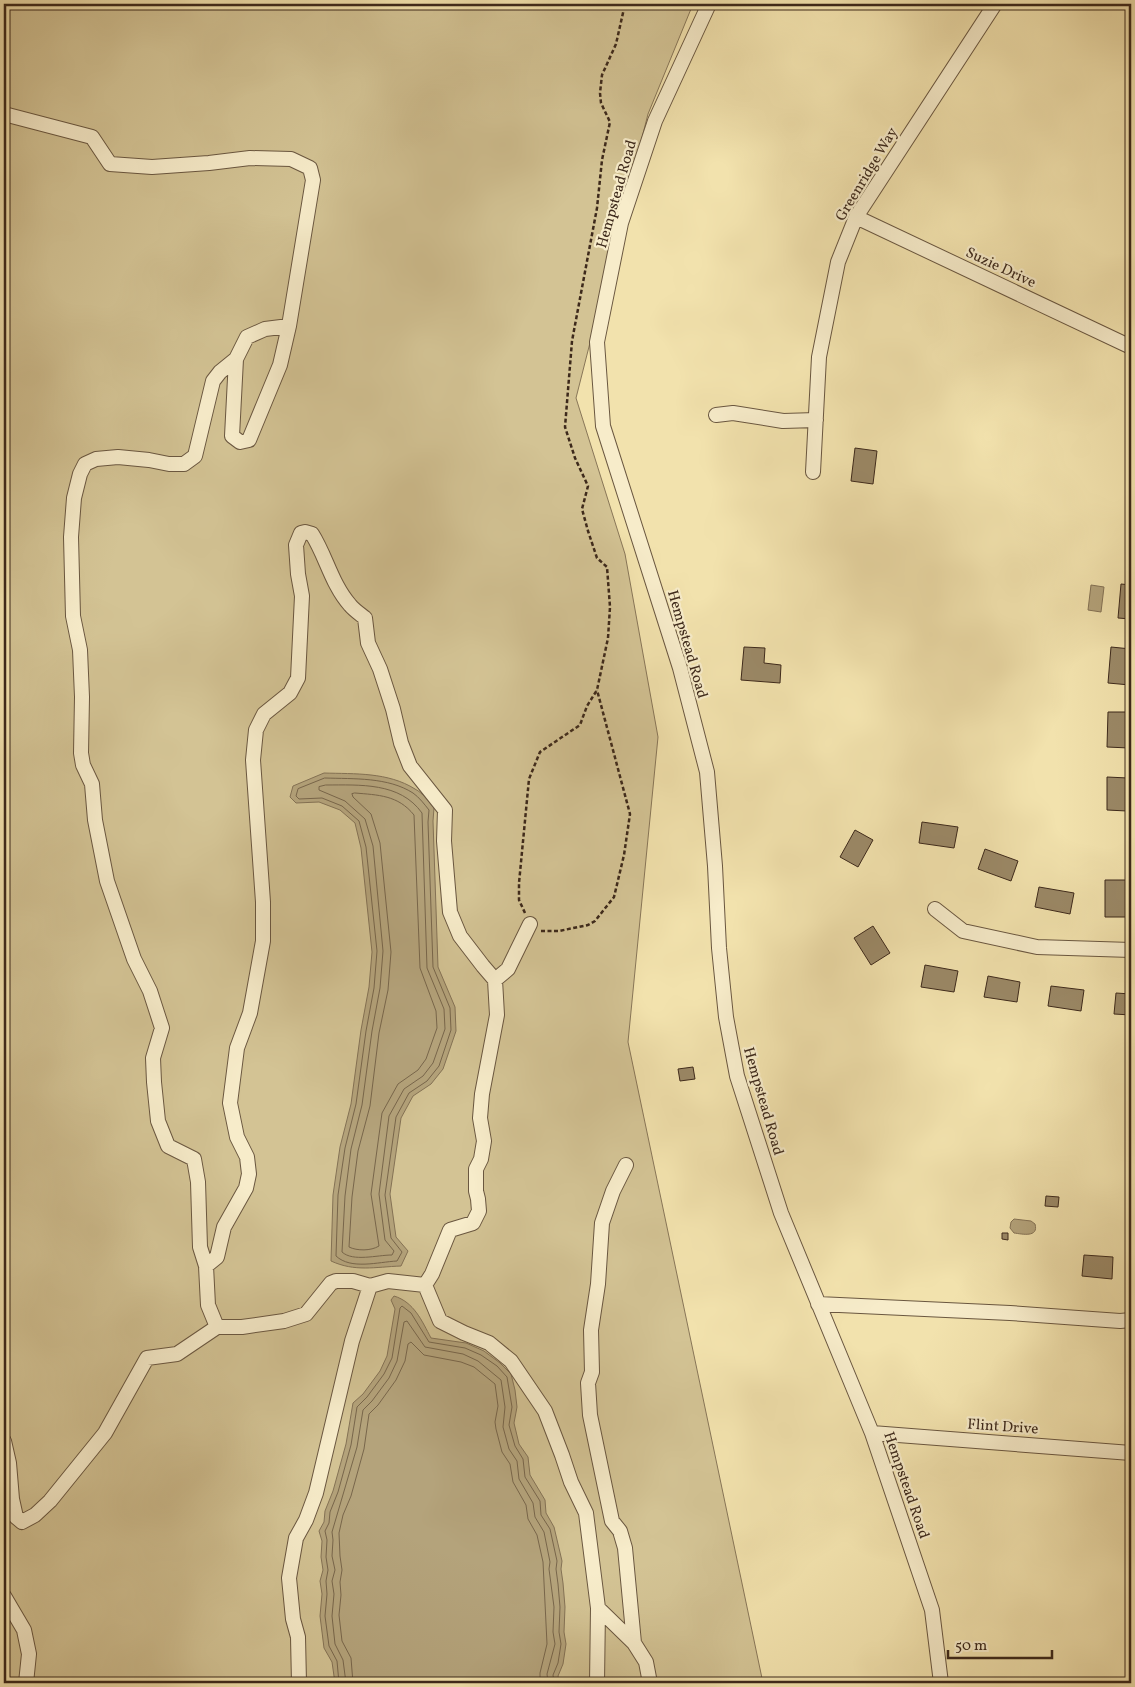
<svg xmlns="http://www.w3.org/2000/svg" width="1135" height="1687" viewBox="0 0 1135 1687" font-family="Vollkorn,serif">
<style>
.green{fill:#d3c394;stroke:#887658}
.water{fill:#b4a37b;stroke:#847255}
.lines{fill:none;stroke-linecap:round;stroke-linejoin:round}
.shore{stroke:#78664b;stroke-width:1}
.building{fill:#9b8967;stroke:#3d291b}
.minor-casing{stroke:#6a5740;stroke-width:16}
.path{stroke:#3d291b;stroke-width:2.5;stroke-dasharray:4 2.5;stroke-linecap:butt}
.minor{stroke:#f7ecca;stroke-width:14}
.labels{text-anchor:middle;stroke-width:4.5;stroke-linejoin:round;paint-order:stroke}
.street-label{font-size:15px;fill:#3d291b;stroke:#f7ecca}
</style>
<rect width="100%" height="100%" fill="#f2e2ad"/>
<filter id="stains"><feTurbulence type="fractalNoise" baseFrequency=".004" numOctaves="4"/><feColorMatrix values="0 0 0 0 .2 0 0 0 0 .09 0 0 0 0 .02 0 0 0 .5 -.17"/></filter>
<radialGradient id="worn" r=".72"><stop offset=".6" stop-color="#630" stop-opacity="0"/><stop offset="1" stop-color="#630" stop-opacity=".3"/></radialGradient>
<!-- green -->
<path class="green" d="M4 4H693L648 114 576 398 625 554 658 737 628 1042 763 1683H4Z"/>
<!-- water -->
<path class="water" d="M1091 585 1104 587 1101 612 1088 610Z
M324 773C355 774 388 772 415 789 423 793 429 802 434 808L433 821 438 967 455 1007 456 1031 443 1069 431 1084 413 1096 401 1118 390 1194 396 1237 408 1251 401 1266C375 1267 355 1272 331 1261L333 1195 340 1147 351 1104 361 1030 369 987 372 952 361 848 355 823 340 810 319 802 296 803 290 797 293 786Z
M1014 1219 1031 1221 1035 1224C1039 1238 1022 1234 1014 1233L1010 1228 1011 1222Z
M394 1296C414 1302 422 1321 431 1338L466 1343 484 1351 500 1363 511 1374 515 1390 517 1407 514 1423 519 1444 528 1457 530 1475 545 1500 546 1513 554 1527 562 1561 561 1569 563 1583 565 1607 564 1632 566 1644 563 1664 558 1676 559 1683H335L332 1662 324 1648 320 1616 322 1594 320 1581 323 1570 321 1557 322 1541 319 1531 324 1522 325 1511 333 1491 346 1444 353 1403 363 1394 380 1371 387 1356 395 1309 391 1300Z"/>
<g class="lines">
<!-- shore -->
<path class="shore" d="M325 778C354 779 388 777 413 793 419 797 425 805 429 810L428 822 433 967 450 1008 451 1030 439 1066 427 1081 409 1093 396 1117 385 1195 391 1238 402 1252 397 1261C378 1262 351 1270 336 1256L338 1195 345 1148 356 1104 366 1031 374 988 377 951 366 847 359 821 342 806 322 798 299 799 296 796 298 789Z
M326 785C360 785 400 782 422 813L427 968 444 1009 445 1029 433 1063 423 1076 404 1089 389 1116 379 1194 385 1240 394 1251 392 1255C377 1255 353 1262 342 1252L345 1196 351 1149 362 1105 372 1031 380 988 383 951 373 846 365 819 345 801 319 790V787Z
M355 793C378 795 398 795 414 815L420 968 436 1011 437 1028 426 1059 418 1070 398 1084 382 1113 371 1194 379 1246C371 1251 357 1251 349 1247L352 1197 358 1151 370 1106 379 1033 388 990 391 952 380 843 371 814 353 797 352 794Z
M339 1683 337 1661 329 1646 325 1616 327 1594 326 1581 328 1570 326 1557 327 1540 325 1531 329 1523 330 1512 338 1492 351 1445 357 1407 367 1397 384 1374 392 1358 400 1308 402 1306 411 1313 429 1342 465 1348 481 1355 497 1366 507 1377 512 1407 509 1425 515 1446 523 1459 525 1477 540 1501 541 1515 550 1529 557 1561 556 1569 558 1584 560 1607 559 1632 561 1644 558 1663 553 1675 554 1683
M346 1683 343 1660 335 1644 332 1616 334 1594 332 1581 335 1570 332 1556 333 1540 332 1532 357 1447 363 1410 372 1401 389 1378 397 1361 404 1322 407 1321 425 1347 463 1354 478 1361 501 1380 505 1407 503 1427 509 1449 517 1461 519 1479 533 1503 535 1517 544 1532 550 1562 549 1569 554 1607 553 1632 555 1644 547 1674 548 1683
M353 1683 351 1658 342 1641 339 1615 341 1595 340 1582 342 1570 340 1556 339 1533 343 1515 351 1496 364 1449 369 1414 378 1405 396 1380 405 1361 408 1344 411 1342 424 1355 461 1362 474 1367 495 1384 498 1406 495 1422 496 1429 502 1452 510 1464 513 1482 526 1505 528 1519 537 1535 543 1562 547 1644 540 1673V1683"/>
</g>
<!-- building -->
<path class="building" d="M855 448 877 451 873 484 851 481Z
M1121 584 1131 585V619L1118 618Z
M744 647 765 648 764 663 781 665 780 683 741 680Z
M1111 647 1131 649 1130 685 1108 683Z
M1108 712H1130L1129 748 1107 747Z
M1107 777 1128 778 1127 811 1107 810Z
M922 822 958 827 954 848 919 843Z
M855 830 873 840 858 867 840 857Z
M985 849 1018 861 1011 881 978 869Z
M1105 880H1127V917H1105Z
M1039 887 1074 893 1070 914 1035 907Z
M873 926 890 953 871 965 854 938Z
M925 965 958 971 954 992 921 987Z
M988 976 1020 982 1017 1002 984 997Z
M1051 986 1084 990 1081 1011 1048 1006Z
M1116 993 1131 994V1015L1114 1014Z
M693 1067 695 1079 680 1081 678 1069Z
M1046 1196 1059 1197 1058 1207 1045 1206Z
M1002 1233H1008V1240L1002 1239Z
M1084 1255 1113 1257 1112 1279 1082 1276Z"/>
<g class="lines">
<!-- minor casing -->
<g class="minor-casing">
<path id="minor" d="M709 4 655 121 621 223 597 342 603 426 680 668 707 772 715 866 719 948 726 1017 737 1076 781 1213 872 1433 932 1610 941 1683
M4 114 92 137 110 164 152 167 209 163 250 158 291 159 310 168 313 180 289 326 280 365 249 440 240 442 232 436 236 359 247 337 265 329 289 326
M856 217 1131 347
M716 415 733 413 783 421 816 420
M813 472 819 357 838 262 856 217 995 4
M935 909 963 931 1037 947 1131 950
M495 980 508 969 530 924
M626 1165 613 1191 602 1223 598 1284 591 1330 592 1372 588 1383 590 1415 612 1521 620 1531 625 1548 634 1643
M425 1285 440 1321 464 1333 489 1343 511 1361 545 1411 562 1455 571 1482 586 1513 598 1608 597 1683
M818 1304 1010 1313 1120 1321 1131 1320
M217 1327 208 1305 206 1266 200 1247 198 1182 194 1159 168 1146 158 1121 154 1082 153 1058 162 1028 150 991 134 959 107 881 95 820 92 784 83 765 81 753 82 697 80 650 73 616 71 537 74 498 80 474 85 464 96 459 118 457 149 460 169 464H184L195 456 213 381 220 372 236 359
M872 1433 1131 1453
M4 1441 9 1463 12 1499 16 1517 22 1522 35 1515 50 1501 105 1433 147 1358 177 1354 217 1327H242L284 1321 306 1314 331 1283 336 1281H353L370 1286 388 1281 425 1285 432 1274 450 1230 473 1223 479 1211 478 1199 476 1191V1169L481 1159 484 1141 480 1118 482 1094 497 1015 495 980 483 966 460 936 450 912 444 841 445 810 410 766 401 743 393 709 380 669 368 643 365 618C360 614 354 610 350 605 332 585 326 556 312 534L305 532 301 533 296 545 298 574 302 596 298 678 290 693 264 714 256 730 253 760 263 902V941L250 1013 237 1048 230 1103 237 1137 247 1157 249 1174 246 1188 224 1227 217 1257 206 1266
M4 1596 24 1630 29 1654 26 1683
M598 1608 634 1643 646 1662 650 1683
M299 1683 298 1637 293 1619 289 1578 296 1538 306 1520 316 1493 352 1341 370 1286"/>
</g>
<!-- path -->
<path class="path" d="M525 913 519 900V883L529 779 540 752 580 725 587 706 597 690 608 638 610 607 607 567 597 558 588 531 582 509 588 486 575 458 565 427 572 341 597 208 602 160 610 122 601 103 600 93 602 75 616 44 625 4
M541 931H559L588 925 595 921 614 897 624 855 630 814 597 690"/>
<!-- minor -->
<use href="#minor" class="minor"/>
</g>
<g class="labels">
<!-- street labels -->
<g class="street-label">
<text transform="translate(866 174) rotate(-59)" y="5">Greenridge Way</text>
<text transform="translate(616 194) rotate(-74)" y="5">Hempstead Road</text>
<text transform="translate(1001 267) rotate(25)" y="5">Suzie Drive</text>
<text transform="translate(688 644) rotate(74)" y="5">Hempstead Road</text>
<text transform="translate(764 1101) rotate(74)" y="5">Hempstead Road</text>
<text transform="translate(1003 1426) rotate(4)" y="5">Flint Drive</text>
<text transform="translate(907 1485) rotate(71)" y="5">Hempstead Road</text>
</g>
</g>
<!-- margin -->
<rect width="1135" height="1687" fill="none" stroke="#f2e2ad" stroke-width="20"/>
<rect x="5" y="5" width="1125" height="1677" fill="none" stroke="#3d291b" stroke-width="2.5"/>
<rect x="10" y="10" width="1115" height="1667" fill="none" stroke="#3d291b"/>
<!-- scale -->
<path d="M948 1650v8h104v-8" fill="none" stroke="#3d291b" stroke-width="2.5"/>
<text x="955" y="1650" font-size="15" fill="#3d291b" stroke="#f7ecca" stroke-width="4" paint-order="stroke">50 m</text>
<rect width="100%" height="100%" filter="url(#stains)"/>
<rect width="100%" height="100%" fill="url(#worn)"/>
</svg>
